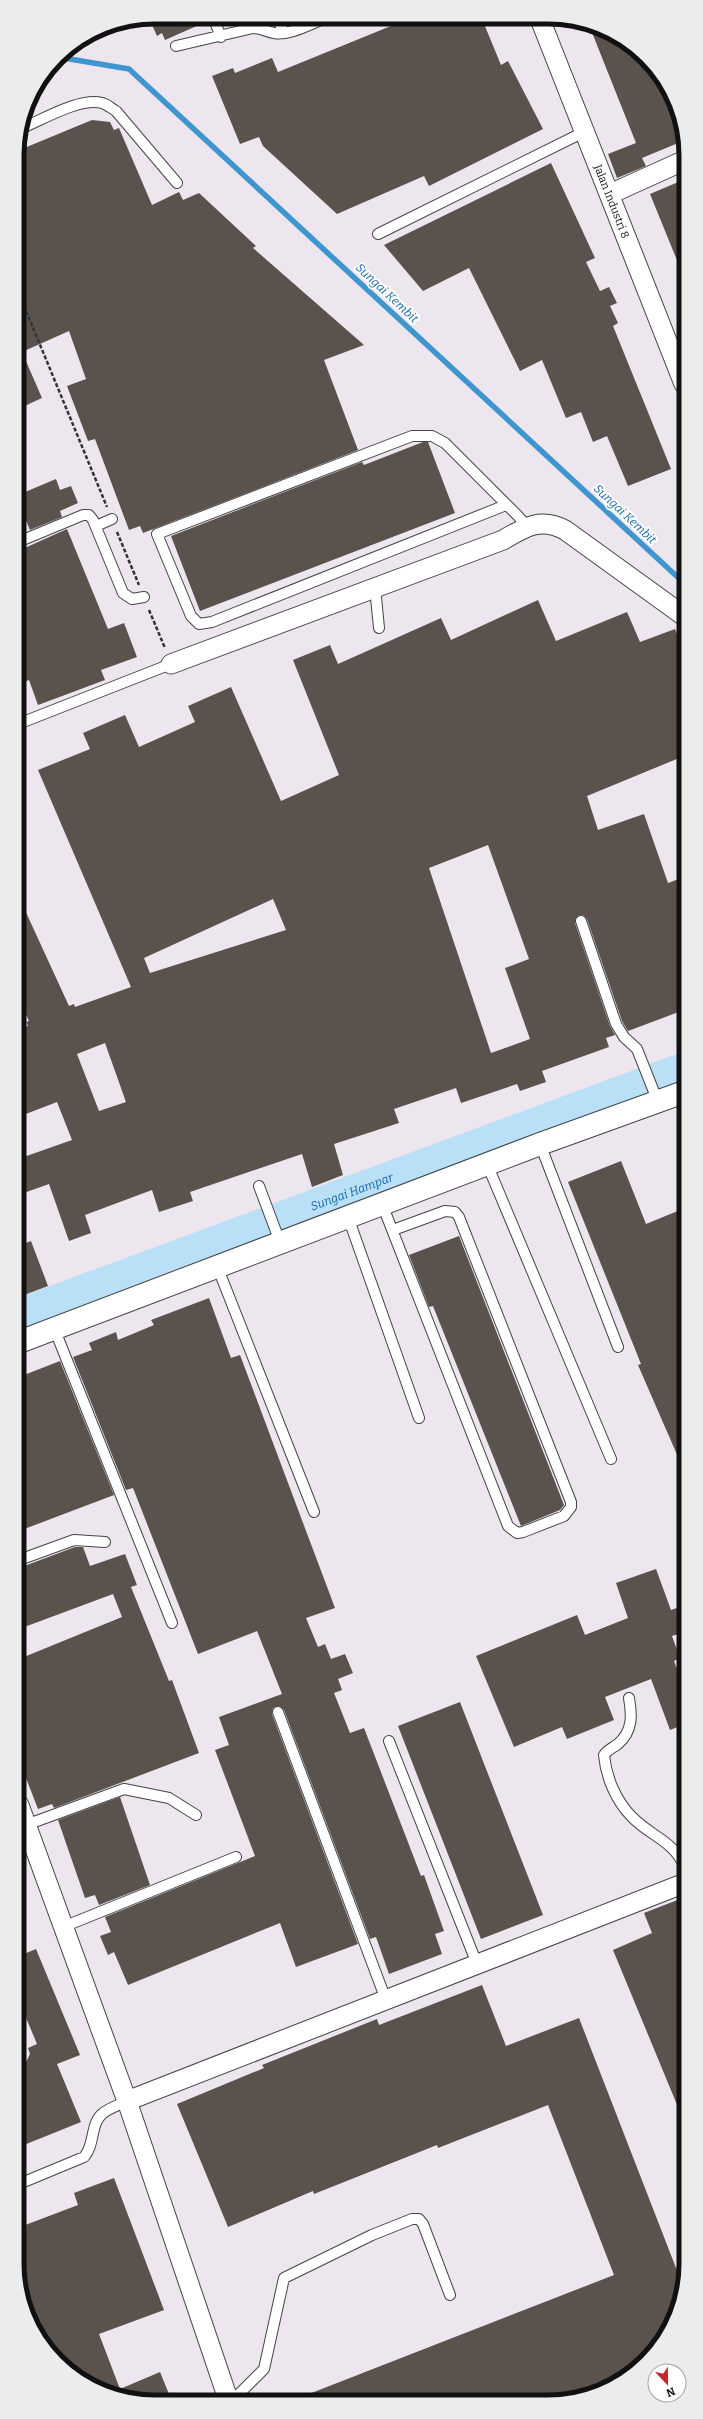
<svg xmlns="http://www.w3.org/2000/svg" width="703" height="2419" viewBox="0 0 703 2419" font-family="Bitter,serif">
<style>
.industrial{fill:#eee6ef}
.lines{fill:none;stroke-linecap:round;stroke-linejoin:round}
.stream{stroke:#3f96cf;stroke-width:5.5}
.river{stroke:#b9e0f7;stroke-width:33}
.building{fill:#5a524d;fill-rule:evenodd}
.service-casing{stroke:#444;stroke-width:12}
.minor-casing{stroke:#444;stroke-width:21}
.tertiary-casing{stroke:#444;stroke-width:24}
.path{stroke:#333;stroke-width:2.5;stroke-dasharray:4 2;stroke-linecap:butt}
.service{stroke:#fff;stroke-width:10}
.minor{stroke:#fff;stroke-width:19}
.tertiary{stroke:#fff;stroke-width:22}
.labels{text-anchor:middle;stroke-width:4;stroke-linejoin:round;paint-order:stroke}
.street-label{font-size:11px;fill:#111;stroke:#fff}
.water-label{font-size:12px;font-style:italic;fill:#1768a6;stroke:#fff}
.rim{fill:none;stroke:#111;stroke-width:5}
</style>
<rect width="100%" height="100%" fill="#fffdf5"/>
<!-- industrial -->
<path class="industrial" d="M155 17 575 20 617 35 646 58 672 94 683 128 686 2273 676 2317 617 2384 575 2399H128L86 2384 57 2361 31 2325 20 2291 17 146 28 102 58 57 102 27Z"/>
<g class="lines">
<!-- stream -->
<path class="stream" d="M58 57 129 69 684 583"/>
<!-- river -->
<path class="river" id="s1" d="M19 1315 684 1069"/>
</g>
<!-- building -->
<path class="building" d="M155 17H207L208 21 165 40 162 33 157 36 149 18Z
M408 19H482L501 65 508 61 543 129 429 186 424 176 337 214 263 146 259 137 240 144 212 76 233 68 235 73 272 58 278 72Z
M589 25 617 35 646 58 672 94 683 128V141L642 158 646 166 617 178 608 154 636 143Z
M92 120 110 122 114 130 119 128 152 205 179 192 183 200 199 193 256 246 253 248 364 345 324 360 358 450 143 533 140 526 129 530 95 439 88 441 67 386 86 379 69 331 22 352 42 398 18 409 17 151Z
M551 163 595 258 586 262 600 291 609 287 617 303 610 306 618 323 613 326 671 469 628 486 607 436 593 442 581 412 566 418 542 360 520 371 469 268 423 291 384 245Z
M683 180 684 275H683L650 194Z
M423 442H428L455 513 200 611 171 536 362 462 364 465Z
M56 479 60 490 71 486 78 503 60 511 62 517 30 530 18 501V495Z
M67 529 108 629 124 623 137 657 101 670 105 680 38 705 29 680 18 684V551Z
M538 600 556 641 627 612 640 642 675 629 684 652V756L587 796 598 830 644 814 668 883 684 877V1010L628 1031 622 1021 587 919 583 915H579L575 923 610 1026 615 1035 606 1038 609 1047 542 1071 546 1082 520 1091 517 1084 461 1103 456 1088 394 1109 399 1123 334 1144 343 1175 312 1187 302 1154 190 1192 193 1201 159 1212 152 1190 85 1215 91 1233 69 1241 49 1184 18 1195V1159L72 1140 57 1102 18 1117V1029L28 1026 26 1022 29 1021 18 997V895L69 1006 74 1004 75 1007 131 987 38 770 90 749 83 733 125 715 139 747 195 722 188 706 231 687 281 801 339 775 293 660 330 645 338 664 441 618 451 640ZM488 845 529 959 505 968 530 1039 491 1053 429 868ZM273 899 286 930 150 973 144 958ZM105 1043 126 1102 99 1111 77 1054Z
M621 1161 646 1224 685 1208V1473L638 1365 641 1364 568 1182Z
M459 1236 564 1505 560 1510 521 1526 433 1306 429 1307 409 1255Z
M31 1241 48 1286 19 1297 18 1246Z
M209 1298 231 1358 240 1355 335 1608 306 1618 318 1647 325 1644 331 1659 345 1654 353 1673 338 1679 342 1690 334 1693 350 1733 364 1728 421 1876 424 1875 444 1931 435 1934 442 1954 389 1974 376 1937 370 1939 284 1710 279 1706 273 1708 272 1714 358 1944 296 1967 280 1923 128 1985 114 1952 108 1955 100 1936 111 1932 105 1917 255 1856 215 1750 229 1745 219 1717 282 1694 257 1631 198 1654 133 1488 126 1490 73 1357 92 1350 89 1343 116 1332 118 1340 154 1325 151 1320Z
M60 1361 114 1495 19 1531V1377Z
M75 1547H83L90 1566 125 1554 137 1585 131 1587 169 1681 172 1680 199 1753 54 1808 52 1804 38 1809 19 1760V1659L122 1617 113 1594 19 1629V1568Z
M656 1569 671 1610 685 1605V1632L672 1636 680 1658 674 1661 685 1690V1724L670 1730 651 1679 605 1697 614 1720 567 1739 562 1727 514 1747 476 1656 577 1615 585 1635 628 1618 616 1583Z
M460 1702 543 1915 481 1939 398 1726Z
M120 1797 150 1885 99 1905 95 1895 85 1898 58 1820Z
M685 1897 686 2124H685L613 1950 652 1933 644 1913Z
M36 1949 80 2055 57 2064 81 2122 19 2147V2067L25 2064 30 2054 28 2048 37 2044 19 2001V1956Z
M482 1985 506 2046 579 2018 683 2286 676 2317 652 2355 617 2384 575 2399H296L614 2275 548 2105 438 2148 437 2145 314 2194 313 2191 228 2227 177 2104 264 2068 262 2065 377 2019 379 2025Z
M114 2178 164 2310 99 2334 120 2389 160 2372 171 2399H128L86 2384 57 2361 31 2325 20 2291V2227L78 2205 74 2193Z"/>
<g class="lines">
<!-- service casing -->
<g class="service-casing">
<path id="service" d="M213 17 221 37
M277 18 284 33
M176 46 253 28C262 28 267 32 274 33 290 36 312 23 326 18
M22 128C42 120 80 97 102 103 107 104 112 109 116 111L177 183
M378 234 584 132
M506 505 212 622 199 624 191 616 157 534 412 436H432L445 443 518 516 527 526
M96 526 112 519
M18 542 83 515H89L93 520 123 593 132 599 144 597
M375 587 379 628
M18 724 171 664
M581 921 616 1024 624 1037 637 1049 658 1102
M540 1144 618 1347
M487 1164 611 1459
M259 1186 280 1242
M382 1204 508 1526 517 1533 523 1532 564 1516 571 1507V1502L459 1217 455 1212 445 1211 393 1230
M348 1217 419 1418
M217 1266 314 1512
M54 1328 172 1623
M684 1544 685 1548
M19 1560 74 1540 105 1542
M629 1698C632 1715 633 1731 618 1744 613 1748 608 1749 604 1755 606 1777 616 1801 632 1817 650 1836 673 1840 685 1867
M278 1712 386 2000
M389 1741 477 1964
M26 1825 124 1789 169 1798 196 1815
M63 1927 236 1857
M19 2184 84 2157C95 2145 90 2125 102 2114 109 2108 119 2105 127 2101
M234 2399 264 2369 284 2278 372 2235 412 2219H419L423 2224 450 2295"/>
</g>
<!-- minor casing -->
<g class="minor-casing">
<g id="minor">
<path id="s2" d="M540 19 684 384"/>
<path d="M610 194 683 161"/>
<path d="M171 664 503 540C525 527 541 517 565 530L684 616"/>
<path d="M19 1805 127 2101 228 2399"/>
<path d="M127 2101 685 1883"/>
</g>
</g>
<!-- tertiary casing -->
<g class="tertiary-casing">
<path id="tertiary" d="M19 1342 540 1144 684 1092"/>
</g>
<!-- path -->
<path class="path" d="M17 289 107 507
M117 532 139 585
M149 610 165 648"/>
<!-- service -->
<use href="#service" class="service"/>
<!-- minor -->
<use href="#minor" class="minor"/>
<!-- tertiary -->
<use href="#tertiary" class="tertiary"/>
</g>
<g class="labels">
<!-- street labels -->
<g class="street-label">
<text dy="4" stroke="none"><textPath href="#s2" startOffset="196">Jalan Industri 8</textPath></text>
</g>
<!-- water labels -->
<g class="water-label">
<text transform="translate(387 293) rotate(43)" y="4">Sungai Kembit</text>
<text transform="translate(625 514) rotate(43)" y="4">Sungai Kembit</text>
<text dy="4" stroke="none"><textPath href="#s1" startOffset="355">Sungai Hampar</textPath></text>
</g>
</g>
<!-- crop -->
<path d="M0 0H703V2419H0ZM155 24H548A131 131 0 0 1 679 155V2264A131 131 0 0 1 548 2395H155A131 131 0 0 1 24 2264V155A131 131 0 0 1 155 24Z" fill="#ececec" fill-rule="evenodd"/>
<path class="rim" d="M155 24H548A131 131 0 0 1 679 155V2264A131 131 0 0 1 548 2395H155A131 131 0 0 1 24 2264V155A131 131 0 0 1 155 24Z"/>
<!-- north arrow -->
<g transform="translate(667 2383) rotate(158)"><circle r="19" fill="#ffffff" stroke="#a0a0a0"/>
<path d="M0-3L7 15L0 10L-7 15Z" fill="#c4262e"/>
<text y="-6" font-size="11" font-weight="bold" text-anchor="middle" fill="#111111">N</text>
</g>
</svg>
